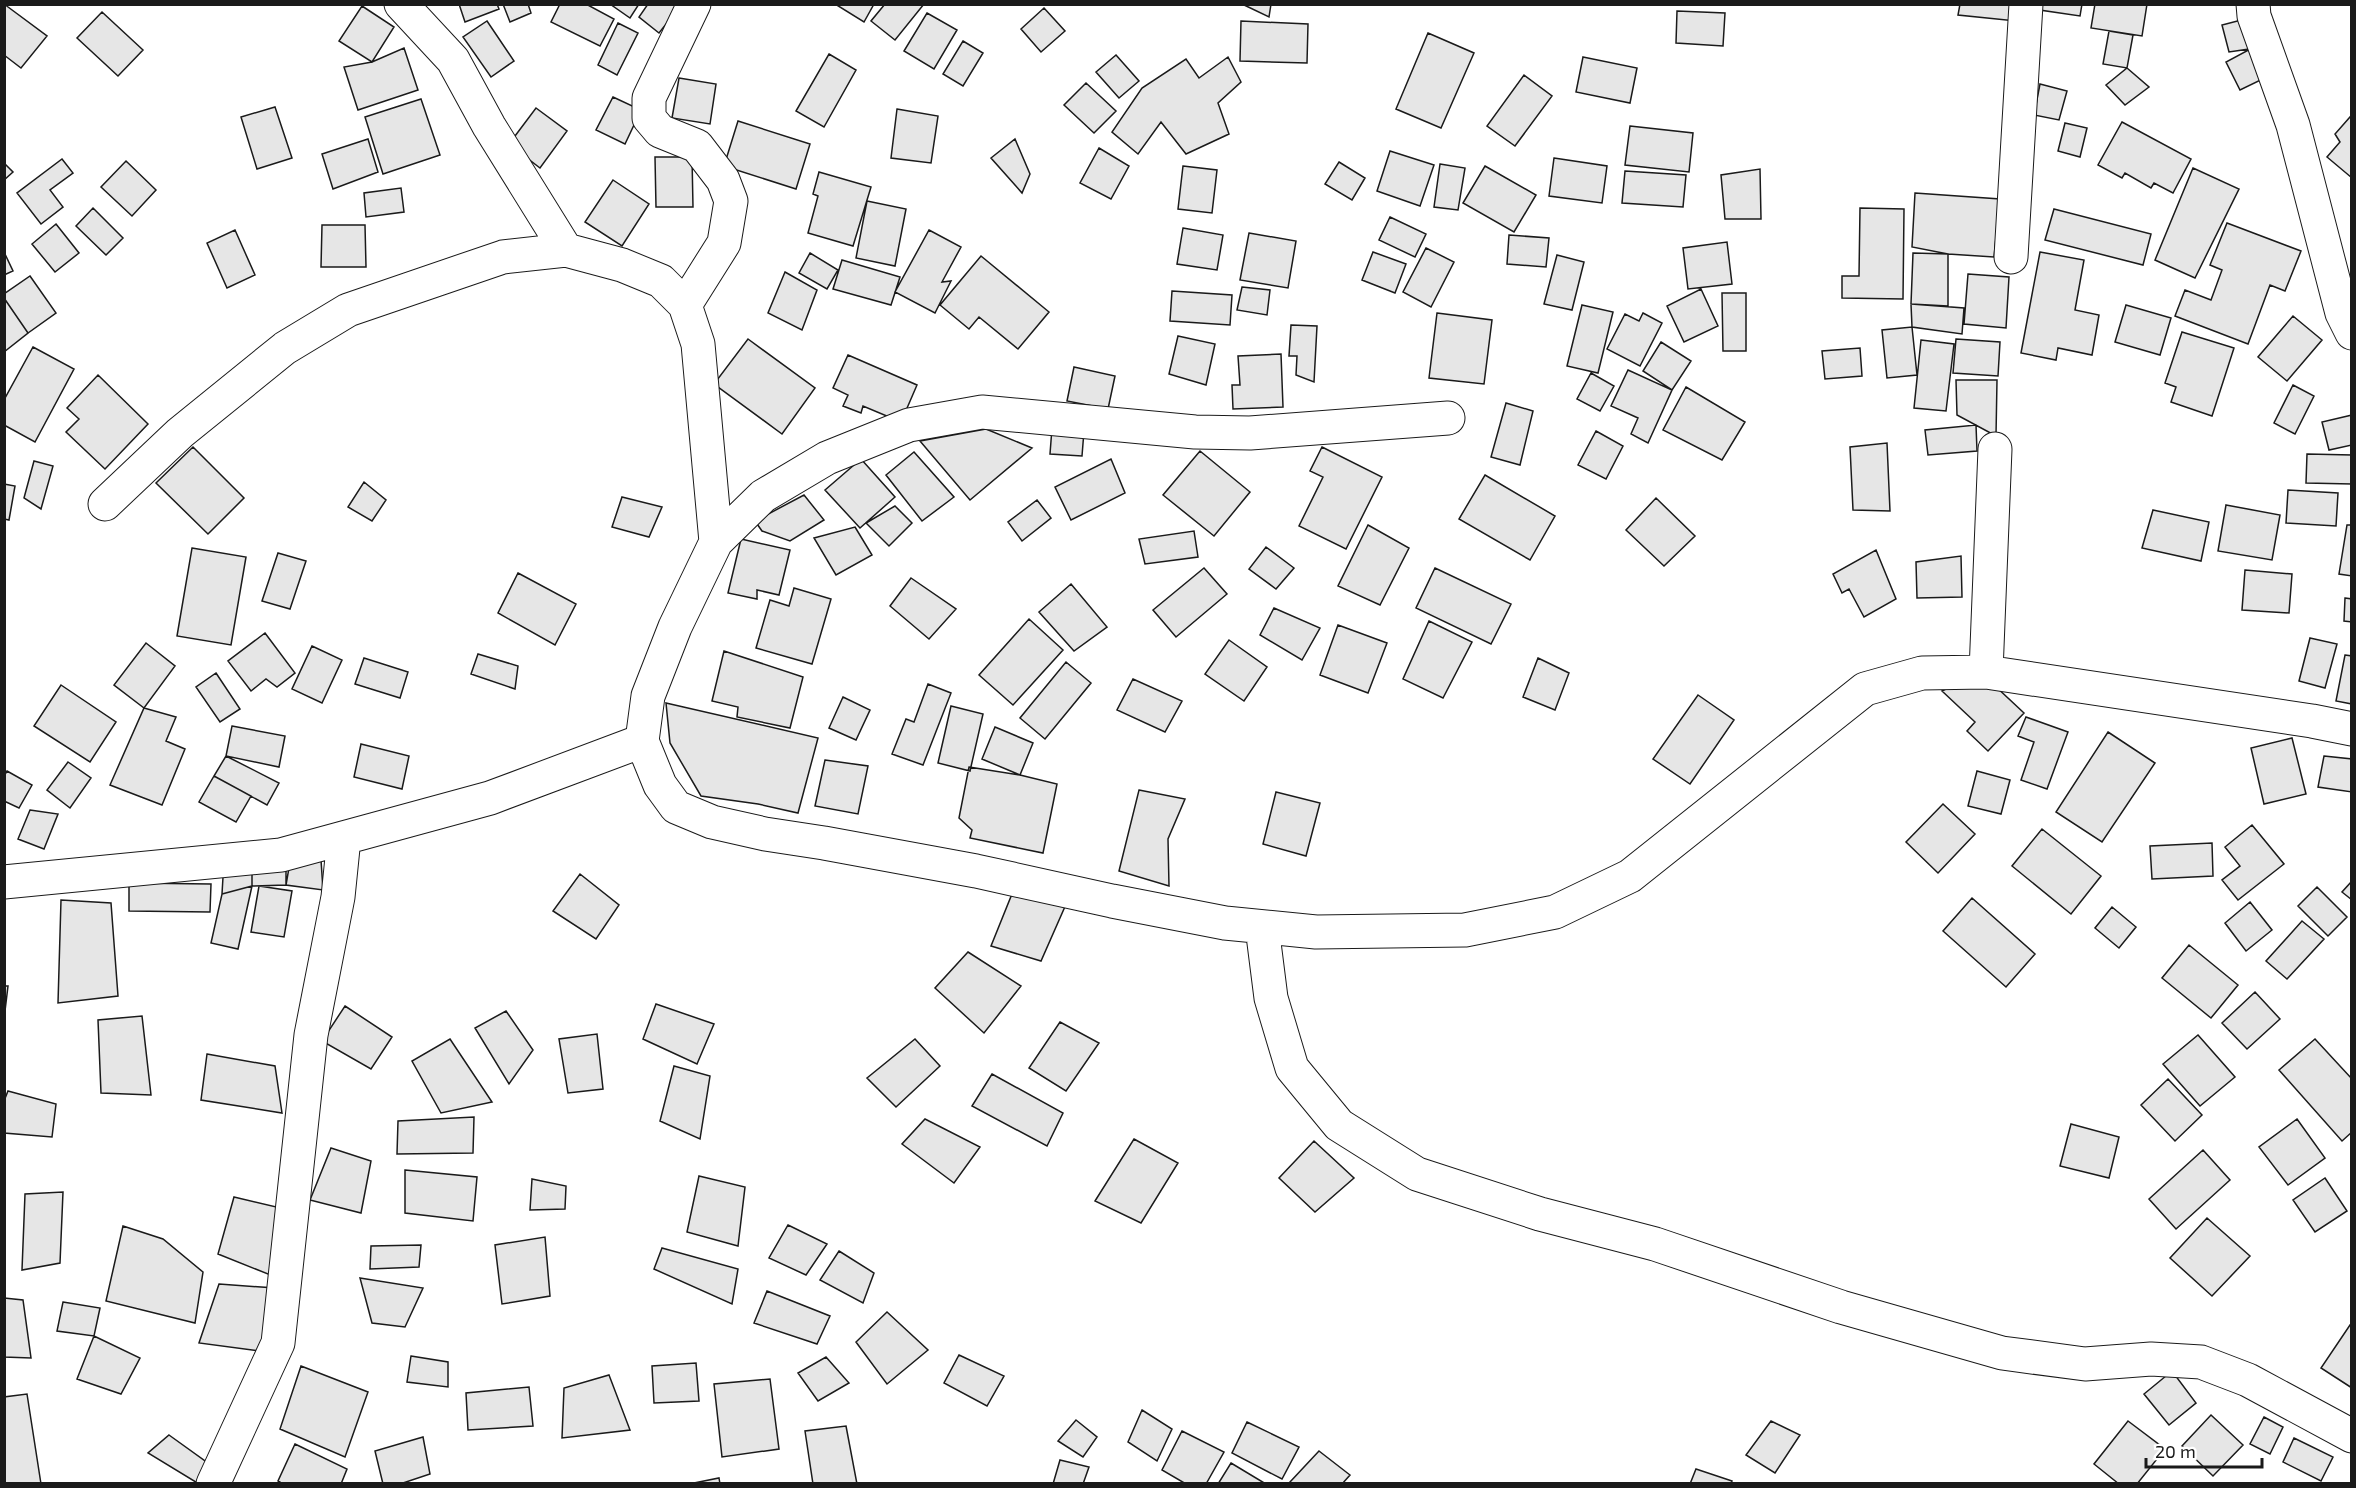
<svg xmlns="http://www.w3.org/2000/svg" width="2356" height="1488" viewBox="0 0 2356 1488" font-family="'Exo 2',sans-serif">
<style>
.building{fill:#e6e6e6;stroke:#1a1a1a;stroke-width:1.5}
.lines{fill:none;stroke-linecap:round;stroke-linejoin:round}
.street-casing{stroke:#1a1a1a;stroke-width:35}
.street{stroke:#fff;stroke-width:33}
</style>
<rect width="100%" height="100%" fill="#fff"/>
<!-- building -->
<path class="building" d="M4 4 47 36 21 68 4 55Z
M459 4H497L499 9 465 22Z
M503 4H528L531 13 510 22Z
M560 4H586L614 19 600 46 551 22Z
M610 4H639L630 18Z
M648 4H673L678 9 659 33 639 17Z
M835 4H874L864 22Z
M885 4H924L895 40 871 21Z
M1242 4H1271L1269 17Z
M1960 4H2018L2016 21 1958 15Z
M2034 4H2082L2080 16 2033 9Z
M2095 4H2147L2142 36 2091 28Z
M362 6 394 27 372 62 339 41Z
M1044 8 1065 31 1041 52 1021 29Z
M1677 11 1725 13 1723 46 1676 43Z
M102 12 143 50 118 76 77 38Z
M927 13 957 30 934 69 904 51Z
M2249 18V49L2229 52 2222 25Z
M487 21 514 61 491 77 463 37Z
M1241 21 1308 24 1307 63 1240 61Z
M618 23 638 33 617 75 598 65Z
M2109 31 2133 35 2127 68 2103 64Z
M1428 33 1474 53 1441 128 1396 109Z
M963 41 983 53 963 86 943 74Z
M2254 47 2269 76 2240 90 2226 62Z
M404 48 418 90 358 110 344 67 372 62Z
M829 54 856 70 824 127 796 111Z
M1116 55 1139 81 1119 98 1096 72Z
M1228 57 1241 82 1218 103 1229 134 1186 154 1161 122 1138 154 1112 132 1142 88 1186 59 1199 78Z
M1583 57 1637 68 1630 103 1576 92Z
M2127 68 2149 87 2125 105 2106 85Z
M1524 75 1552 96 1515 146 1487 126Z
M679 78 716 84 710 124 672 118Z
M1086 83 1116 111 1094 133 1064 105Z
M2040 84 2067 91 2059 120 2034 115Z
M613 97 641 110 625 144 596 130Z
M421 99 440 155 383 174 365 117Z
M275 107 292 158 257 169 241 117Z
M536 108 567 131 540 168 509 144Z
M897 109 938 116 931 163 891 158Z
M2350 117 2352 118V178L2327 157 2340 142 2335 134Z
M738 121 810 144 796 189 724 166Z
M2122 122 2191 159 2173 193 2154 183 2151 188 2125 173 2122 178 2098 165Z
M2065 123 2087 128 2080 157 2058 151Z
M1630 126 1693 133 1689 172 1625 165Z
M368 139 378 172 333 189 322 154Z
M1015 139 1030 174 1022 193 991 158Z
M1099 148 1129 166 1111 199 1080 183Z
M1390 151 1434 165 1420 206 1377 191Z
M655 157H692L693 207H656Z
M1554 158 1607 166 1602 203 1549 196Z
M62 159 73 173 50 190 63 207 41 224 17 193Z
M126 161 156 190 132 216 101 187Z
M1339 162 1365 178 1352 200 1325 184Z
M4 163 13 172 4 180Z
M1440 164 1465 168 1458 210 1434 207Z
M1183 166 1217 170 1212 213 1178 209Z
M1485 166 1536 195 1514 232 1463 203Z
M2193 168 2239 189 2195 278 2155 260Z
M1760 169 1761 219H1725L1721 175Z
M1625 171 1686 175 1683 207 1622 203Z
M819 172 871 187 853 246 808 233 818 196 813 194Z
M613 180 649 204 622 246 585 222Z
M401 188 404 212 366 217 364 193Z
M1915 193 2000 199 1994 257 1948 254 1912 247Z
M867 201 906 209 895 266 856 258Z
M93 208 123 238 106 255 76 226Z
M1860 208 1904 209 1903 299 1842 298V276H1859Z
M2054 209 2151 234 2143 265 2045 240Z
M1390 217 1426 234 1415 257 1379 240Z
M2227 223 2301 251 2285 291 2270 285 2248 344 2175 316 2185 290 2211 300 2222 270 2210 265Z
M56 224 79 253 55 272 32 244Z
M322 225H365L366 267H321Z
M1183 228 1223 235 1217 270 1177 264Z
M235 230 255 275 227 288 207 243Z
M929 230 961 247 942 282 951 281 935 313 895 292Z
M1249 233 1296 241 1288 288 1240 280Z
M1509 235 1549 238 1546 267 1507 264Z
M1727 242 1732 284 1688 289 1683 248Z
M1426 248 1454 262 1431 307 1403 292Z
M4 252 13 271 4 275Z
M1373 252 1406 264 1395 293 1362 280Z
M2040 252 2084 260 2075 310 2099 315 2092 355 2058 348 2056 360 2021 353Z
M810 253 838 270 827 289 799 273Z
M1913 253 1948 254V306L1911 304Z
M1557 255 1584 262 1572 310 1544 304Z
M981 256 1049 312 1018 349 979 317 969 329 940 305Z
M842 260 900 277 891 305 833 289Z
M785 272 817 290 802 330 768 313Z
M1968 274 2009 277 2006 328 1964 324Z
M30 276 56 313 28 333 4 298V294Z
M1242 287 1270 290 1267 315 1237 310Z
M1701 289 1718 326 1684 342 1667 306Z
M1172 291 1232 295 1230 325 1170 321Z
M1722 293H1746V351H1723Z
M4 298 28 333 4 352Z
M1911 304 1964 308 1962 334 1912 327Z
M1582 305 1613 312 1598 373 1567 366Z
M2126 305 2171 318 2160 355 2115 342Z
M1437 313 1492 320 1484 384 1429 378Z
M1643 313 1662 323 1640 366 1607 349 1625 314 1639 321Z
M2293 316 2322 340 2287 381 2258 357Z
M1291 325 1317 326 1314 382 1296 375 1297 356H1289Z
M1912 327 1917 375 1887 378 1882 330Z
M2182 332 2234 348 2212 416 2171 402 2176 387 2165 383Z
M1178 336 1215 344 1206 385 1169 374Z
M748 339 815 388 782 434 714 384Z
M1956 339 2000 342 1998 376 1953 373Z
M1921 340 1954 344 1946 411 1914 408Z
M1661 342 1691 361 1672 390 1643 371Z
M33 347 74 369 35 442 4 425V400Z
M1860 348 1862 376 1825 379 1822 351Z
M1281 354 1283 407 1233 409 1232 385H1240L1238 356Z
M848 355 917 385 901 422 863 406 861 413 843 406 848 395 833 388Z
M1074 367 1115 376 1108 409 1067 401Z
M1628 370 1672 390 1648 443 1631 434 1638 418 1611 406Z
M1591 373 1614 386 1600 411 1577 399Z
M98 375 148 424 105 469 66 432 79 419 67 408Z
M1956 380H1997L1996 436 1957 415Z
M2293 385 2314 396 2295 434 2274 423Z
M1686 387 1745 422 1722 460 1663 430Z
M1506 403 1533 411 1520 465 1491 457Z
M2352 415V445L2329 450 2322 422Z
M1976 425 1977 451 1928 455 1925 430Z
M1052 428 1084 431 1082 456 1050 454Z
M986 429 1032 448 970 500 920 441Z
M1596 431 1623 446 1606 479 1578 465Z
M1887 443 1890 511 1853 510 1850 447Z
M193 447 244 498 208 534 156 483Z
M1322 447 1382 477 1346 549 1299 526 1323 477 1310 471Z
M1200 451 1250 492 1214 536 1163 495Z
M914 452 954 497 922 521 886 475Z
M2307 454 2352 455V484L2306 483Z
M861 459 895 497 860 528 825 490Z
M1111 459 1125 493 1071 520 1055 487Z
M34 461 53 466 41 509 24 498Z
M1485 475 1555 516 1530 560 1459 519Z
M364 482 386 500 372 521 348 507Z
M4 484 15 486 9 520 4 519Z
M2288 490 2338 493 2336 526 2286 523Z
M804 495 824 520 790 541 762 531 755 521Z
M622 497 662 507 649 537 612 527Z
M1656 498 1695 536 1664 566 1626 530Z
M1037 500 1051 518 1022 541 1008 522Z
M2226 505 2280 515 2272 560 2218 551Z
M895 506 912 523 889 546 866 523Z
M2153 510 2209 522 2201 561 2142 548Z
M1368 525 1409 548 1380 605 1338 586Z
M2347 525H2352V576L2339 574Z
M855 527 872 555 836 575 814 538Z
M1194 531 1198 557 1145 564 1139 539Z
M741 539 790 550 779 595 757 590V599L728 593Z
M1266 547 1294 568 1276 589 1249 569Z
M192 548 246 557 231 645 177 636Z
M1876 550 1896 599 1864 617 1849 589 1842 593 1833 574Z
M278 553 306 561 290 609 262 601Z
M1961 556 1962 597 1917 598 1916 562Z
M1204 568 1227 594 1176 637 1153 610Z
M1435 568 1511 604 1491 644 1416 608Z
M2245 570 2292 574 2289 613 2242 610Z
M518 573 576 604 555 645 498 613Z
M911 578 956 609 929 639 890 606Z
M1071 584 1107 627 1074 651 1039 612Z
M794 588 831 599 812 664 756 648 770 600 789 606Z
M2345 598 2352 599V622L2344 621Z
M1274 608 1320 628 1302 660 1260 635Z
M1029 619 1063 650 1013 705 979 675Z
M1429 621 1472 642 1443 698 1403 679Z
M1338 625 1387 643 1368 693 1320 675Z
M265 633 295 673 277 687 266 679 251 691 228 661Z
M2310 638 2337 644 2325 688 2299 681Z
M1229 640 1267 667 1244 701 1205 674Z
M146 643 175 666 144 708 114 685Z
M312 646 342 660 322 703 292 689Z
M724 651 803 677 790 728 737 717 738 707 712 701Z
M478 654 518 666 515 689 471 674Z
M2345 655 2352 656V704L2336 701Z
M364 658 408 672 400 698 355 684Z
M1538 658 1569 673 1555 710 1523 697Z
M1066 662 1091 683 1045 739 1020 718Z
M216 673 240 709 220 722 196 687Z
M1133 679 1182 701 1165 732 1117 710Z
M1964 680 1994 685 2024 713 1988 751 1967 731 1975 722 1942 691Z
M928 684 951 693 923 765 892 754 906 719 914 722Z
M61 685 116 722 90 762 34 726Z
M1698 695 1734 720 1690 784 1653 759Z
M843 697 870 710 856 740 829 728Z
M666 703 818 738 798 813 758 804 701 796 670 743Z
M951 706 983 714 970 771 938 763Z
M144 708 176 717 166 741 185 749 162 805 110 785Z
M2026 717 2068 732 2047 789 2021 780 2034 742 2018 736Z
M232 726 285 736 279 767 226 756Z
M995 727 1033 743 1020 775 982 759Z
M2108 732 2155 763 2102 842 2056 812Z
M2292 738 2306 794 2264 804 2251 748Z
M361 744 409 756 402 789 354 777Z
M226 756 279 783 267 805 214 776Z
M2324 756 2352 759V792L2318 787Z
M825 760 868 766 858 814 815 806Z
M68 762 91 778 70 808 47 790Z
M969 767 1020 775 1057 784 1043 853 970 838 972 830 959 818Z
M7 771 32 785 19 808 4 801V776Z
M1977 771 2010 780 2001 814 1968 806Z
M214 776 251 796 236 822 199 802Z
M1139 790 1185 799 1168 839 1169 886 1119 871Z
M1276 792 1320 803 1306 856 1263 844Z
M1943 804 1975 834 1938 873 1906 842Z
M30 810 58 814 44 849 18 839Z
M2252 825 2284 864 2238 900 2222 880 2240 866 2225 847Z
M2042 829 2101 876 2071 914 2012 866Z
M2212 843 2213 876 2152 879 2150 846Z
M291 856 321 860 323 890 286 885Z
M286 868V885L252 886V869Z
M252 869V886L222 894 223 877Z
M580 874 619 905 596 939 553 911Z
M2352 881V900L2342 892Z
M129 883 211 884 210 912 129 911Z
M252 886 238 949 211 943 222 894Z
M259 886 292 891 284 937 251 932Z
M2317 887 2347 917 2328 936 2298 906Z
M1014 889 1067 902 1041 961 991 946Z
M1972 898 2035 954 2006 987 1943 931Z
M61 900 111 903 118 996 58 1003Z
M2250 902 2272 930 2246 951 2225 923Z
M2112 907 2136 927 2119 948 2095 928Z
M2302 921 2324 939 2287 979 2266 961Z
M2189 945 2238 985 2211 1018 2162 978Z
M968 952 1021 986 984 1033 935 988Z
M4 986H8L5 1011H4Z
M2255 992 2280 1019 2247 1049 2222 1023Z
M656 1004 714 1024 697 1064 643 1039Z
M345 1006 392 1037 371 1069 322 1041Z
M506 1011 533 1050 509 1084 475 1028Z
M142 1016 151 1095 101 1093 98 1020Z
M1060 1022 1099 1043 1066 1091 1029 1068Z
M597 1034 603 1089 568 1093 559 1039Z
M2198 1035 2235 1077 2200 1106 2163 1064Z
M450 1039 492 1102 441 1113 412 1061Z
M915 1039 940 1066 896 1107 867 1078Z
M2315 1039 2352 1079V1132L2342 1141 2279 1070Z
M207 1054 275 1066 282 1113 201 1100Z
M674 1066 710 1076 700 1139 660 1121Z
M992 1074 1063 1113 1047 1146 972 1106Z
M2168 1079 2202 1115 2175 1141 2141 1105Z
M8 1091 56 1104 52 1137 4 1133V1101Z
M474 1117 473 1153 397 1154 398 1121Z
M925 1119 980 1147 954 1183 902 1144Z
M2297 1119 2325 1158 2288 1185 2259 1147Z
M2071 1124 2119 1137 2109 1178 2060 1166Z
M1134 1139 1178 1163 1141 1223 1095 1201Z
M1314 1141 1354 1178 1315 1212 1279 1178Z
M331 1148 371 1161 361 1213 310 1200Z
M2203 1150 2230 1180 2176 1229 2149 1199Z
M405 1170 477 1177 473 1221 405 1213Z
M699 1176 745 1187 738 1246 687 1232Z
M2325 1178 2347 1211 2315 1232 2293 1200Z
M532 1179 566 1186 565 1209 530 1210Z
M63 1192 60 1263 22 1270 25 1194Z
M234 1197 285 1209 278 1278 218 1254Z
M2207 1218 2250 1256 2212 1296 2170 1258Z
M788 1225 827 1244 806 1275 769 1258Z
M123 1226 163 1239 203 1272 195 1323 106 1301Z
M545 1237 550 1296 502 1304 495 1245Z
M421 1245 419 1267 370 1269 371 1246Z
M662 1248 738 1269 732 1304 654 1269Z
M839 1251 874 1273 863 1303 820 1280Z
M360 1278 423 1288 405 1327 372 1323Z
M219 1284 275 1288 260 1351 199 1343Z
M767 1291 830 1316 817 1344 754 1323Z
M4 1298 23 1300 31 1358 4 1357Z
M63 1302 100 1308 94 1336 57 1331Z
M887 1312 928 1350 887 1384 856 1342Z
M2350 1325 2352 1326V1388L2321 1368Z
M94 1336 140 1358 121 1394 77 1379Z
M959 1355 1004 1376 987 1406 944 1383Z
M411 1356 448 1362V1387L407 1382Z
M826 1357 849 1383 818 1401 798 1373Z
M696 1363 699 1401 654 1403 652 1366Z
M301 1366 368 1392 345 1457 280 1429Z
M2172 1371 2196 1403 2169 1425 2144 1394Z
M609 1375 630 1430 562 1438 564 1388Z
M770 1379 779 1449 722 1457 714 1384Z
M529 1387 533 1426 468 1430 466 1393Z
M27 1394 41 1484H4V1397Z
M1142 1410 1172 1429 1157 1461 1128 1442Z
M2211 1415 2243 1445 2213 1476 2182 1446Z
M2264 1417 2283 1427 2270 1454 2250 1444Z
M1076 1420 1097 1437 1083 1457 1058 1441Z
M1771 1421 1800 1435 1775 1473 1746 1455Z
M2128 1421 2165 1449 2137 1484H2119L2094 1464Z
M1247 1422 1299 1447 1282 1479 1232 1453Z
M846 1426 857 1484H813L805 1431Z
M1182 1431 1224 1452 1206 1484H1186L1162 1470Z
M169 1435 212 1466 199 1484 148 1453Z
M423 1437 430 1474 400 1484H383L375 1451Z
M2294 1438 2333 1457 2321 1481 2283 1462Z
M295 1444 347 1469 341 1484H283L278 1481Z
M1319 1451 1350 1475 1342 1484H1292L1290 1482Z
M1060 1460 1089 1467 1083 1484H1053Z
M1231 1463 1266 1484H1218Z
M1696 1469 1732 1481 1731 1484H1690Z
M719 1478 720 1484H689Z"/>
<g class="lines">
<!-- street casing -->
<g class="street-casing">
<path id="street" d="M401 4 453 60 489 126 566 250
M2253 4 2254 16 2293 125 2342 313 2352 333
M2011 257 2026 4
M685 305 724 243 731 201 723 180 697 146 660 131 649 118V98L694 4
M1448 418 1250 433 1195 432 982 412 909 425 827 458 763 496 716 542 675 627 648 696 642 741 660 785 676 807 712 822 765 834 824 843 976 871 1112 901 1225 923 1316 932 1465 930 1555 912 1630 876 1865 689 1922 673 1986 672 2312 721 2352 729
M105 504 180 433 285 348 348 310 503 257 566 250 622 265 661 281 685 305 698 344 716 542
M1986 672 1995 449
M4 882 281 855 490 798 642 741
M1262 927 1271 998 1292 1068 1339 1125 1417 1174 1540 1214 1655 1244 1841 1307 2002 1353 2085 1364 2151 1359 2201 1362 2248 1380 2352 1436
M213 1484 278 1343 311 1035 338 897 344 838"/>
</g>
<!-- street -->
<use href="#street" class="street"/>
</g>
<!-- border -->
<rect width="2356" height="1488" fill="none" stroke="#1a1a1a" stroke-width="12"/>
<!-- scale -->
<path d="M2146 1458v9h116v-9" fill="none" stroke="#1a1a1a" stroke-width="3"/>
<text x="2155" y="1458" font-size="18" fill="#1a1a1a" stroke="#ffffff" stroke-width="4.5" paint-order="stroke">20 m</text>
</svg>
